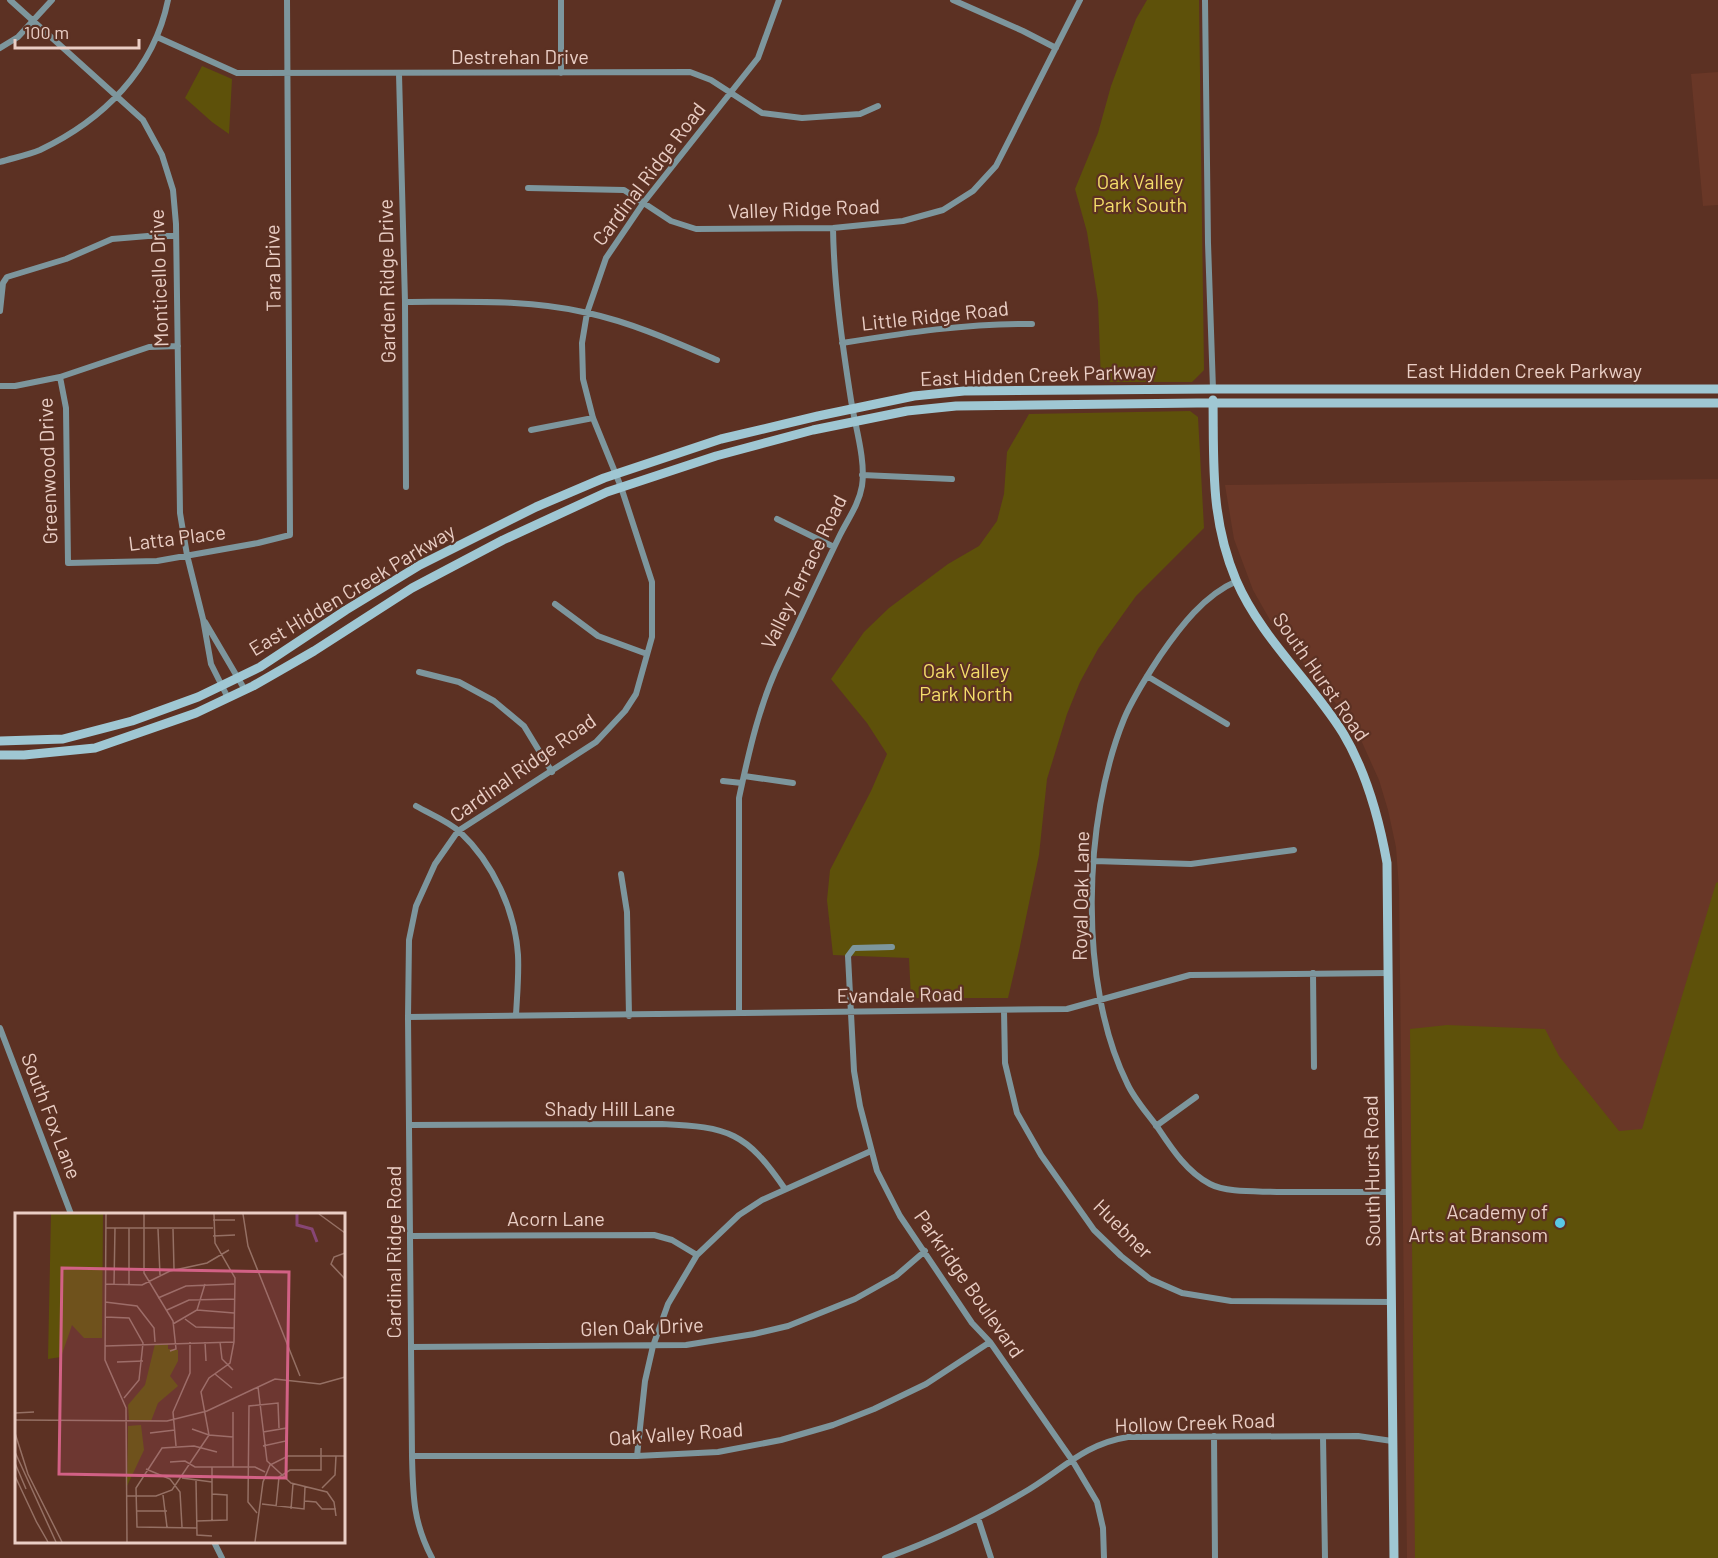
<svg xmlns="http://www.w3.org/2000/svg" width="1718" height="1558" viewBox="0 0 1718 1558" font-family="Barlow,sans-serif">
<style>
.built{fill:#693727}
.green{fill:#5e510a}
.lines{fill:none;stroke-linecap:round;stroke-linejoin:round}
.street{stroke:#7d969d;stroke-width:6}
.secondary{stroke:#9fc7d3;stroke-width:9}
.poi-dot{fill:#5ac8e6;stroke:#5c3123;stroke-width:2}
.labels{text-anchor:middle;stroke-width:4.5;stroke-linejoin:round;paint-order:stroke}
.street-label{font-size:20px;fill:#eacec5;stroke:#5c3123}
.park-label{font-size:20px;fill:#f4dd6a;stroke:#5c3123}
.poi-label{font-size:20px;fill:#eacec5;stroke:#5c3123;text-anchor:end}
.inset-river{fill:none;stroke:#874675;stroke-width:3}
.inset-road{fill:none;stroke:#957064;stroke-width:1.5}
.view{fill:#d26185;fill-opacity:0.15;stroke:#d26185;stroke-width:3}
.inset-edge{fill:none;stroke:#eacec5;stroke-width:3}
</style>
<rect width="100%" height="100%" fill="#5c3123"/>
<!-- built -->
<path class="built" d="M1718 72V205L1703 206 1691 74Z
M1718 479V1558H1407L1399 889 1396 847 1388 810 1379 780 1356 729 1270 620 1253 590 1234 539 1225 485Z"/>
<!-- green -->
<path class="green" d="M1147 0H1199L1204 370 1192 382H1101L1098 301 1087 232 1075 189 1098 133 1111 86 1136 19Z
M202 66 232 79 229 134 212 122 185 98Z
M1190 411 1198 417 1204 528 1136 596 1098 649 1080 682 1067 714 1047 779 1039 855 1019 951 1008 998H911L909 958 833 955 827 900 830 870 871 791 887 754 867 723 831 679 864 632 889 608 948 564 979 546 997 521 1004 494 1007 452 1029 414Z
M1718 882V1558H1415L1410 1029 1447 1025 1545 1029 1559 1056 1619 1131 1642 1129 1716 883Z"/>
<g class="lines">
<!-- street -->
<path class="street" d="M10 0 143 120 162 155 173 190 176 224 180 513 187 555 203 619 211 664 228 698
M953 0 1023 31 1056 48
M1205 0 1208 243 1213 389
M157 37 237 73 690 72 711 80 762 113 802 118 860 114 878 106
M0 48 18 37 52 0
M561 73V0
M399 74 405 302 406 487
M0 162C13 158 28 155 40 150 103 120 154 70 168 0
M528 188 624 190 671 221 696 229 833 228 903 221 943 210 973 191 996 166 1080 0
M405 302C466 302 528 299 588 313 633 323 675 342 717 360
M0 311 3 283 7 277 66 259 112 239 148 236H176
M842 343C905 333 968 323 1032 324
M60 377 66 408 68 563 157 561 258 543 290 535 287 0
M0 386H15L60 377 149 347 178 346
M531 430 593 418
M862 475 952 479
M777 519 834 547
M1237 581C1204 595 1180 627 1160 656 1147 676 1133 697 1124 719 1083 820 1078 984 1127 1083 1134 1099 1148 1114 1158 1128 1172 1149 1187 1172 1210 1184 1227 1193 1257 1191 1277 1192 1315 1192 1353 1192 1390 1192
M555 604 598 636 647 654
M205 622 245 690
M419 672 459 682 494 701 524 726 552 772
M1147 676 1227 724
M744 776 793 783
M723 781 742 783
M416 806C430 814 448 821 460 832 493 863 515 910 518 955 519 975 517 996 516 1015
M1094 861 1191 864 1294 850
M621 874 627 912 629 1016
M892 947 854 948 848 956 854 1071 860 1106 877 1171 900 1216 972 1323 990 1342 1072 1460 1097 1502 1103 1528 1104 1558
M1313 973 1314 1067
M1004 1010 1005 1063 1017 1113 1041 1155 1094 1230 1121 1256 1150 1279 1182 1293 1231 1301 1392 1302
M739 1013V798C749 751 760 702 781 659 801 617 820 576 840 535 848 519 859 504 862 486 866 460 855 426 851 400 842 343 834 286 833 228
M408 1017 1067 1009 1190 975 1388 973
M0 1028 71 1214
M410 1125 662 1124C729 1127 746 1132 785 1189
M1156 1126 1196 1097
M411 1236 654 1235 672 1240 697 1255
M411 1347 686 1345 754 1334 788 1326 855 1299 896 1276 925 1251
M1214 1436 1215 1558
M1323 1437 1325 1558
M412 1456H637L718 1452 781 1440 833 1425 874 1409 926 1384 990 1342
M637 1456 645 1381 653 1346 668 1304 697 1255 739 1215 762 1200 871 1151
M978 1518 991 1558
M214 1542 222 1558
M432 1558C413 1522 413 1496 412 1456L408 1017 409 940 416 906 435 864 458 831 596 742 625 711 636 694 652 637V582L621 487 593 418 583 379 582 343 587 313 606 258 644 202 758 58 779 0
M885 1558C933 1541 979 1519 1023 1493 1060 1472 1083 1444 1128 1437L1358 1436 1392 1441"/>
<!-- secondary -->
<path class="secondary" d="M1213 400C1214 464 1210 518 1236 580 1261 638 1310 680 1343 733 1367 773 1379 818 1387 863L1394 1558
M0 741 63 739 132 721 198 697 260 667 346 610 420 565 536 507 604 478 721 439 818 416 914 396 964 391 1213 389H1718
M0 755H24L95 748 196 713 253 686 314 651 412 588 503 540 607 492 716 456 813 430 907 411 956 406 1197 403H1718"/>
</g>
<!-- markers -->
<circle class="poi-dot" cx="1560" cy="1223" r="6"/>
<g class="labels">
<!-- street labels -->
<g class="street-label">
<text x="520" y="64">Destrehan Drive</text>
<text transform="translate(649 174) rotate(-53)" y="7">Cardinal Ridge Road</text>
<text transform="translate(804 209) rotate(-2)" y="7">Valley Ridge Road</text>
<text transform="translate(273 268) rotate(-91)" y="7">Tara Drive</text>
<text transform="translate(159 278) rotate(-92)" y="7">Monticello Drive</text>
<text transform="translate(387 281) rotate(-91)" y="7">Garden Ridge Drive</text>
<text transform="translate(935 316) rotate(-6)" y="7">Little Ridge Road</text>
<text x="1524" y="378">East Hidden Creek Parkway</text>
<text transform="translate(1038 375) rotate(-2)" y="7">East Hidden Creek Parkway</text>
<text transform="translate(48 471) rotate(-92)" y="7">Greenwood Drive</text>
<text transform="translate(177 538) rotate(-7)" y="7">Latta Place</text>
<text transform="translate(804 572) rotate(-64)" y="7">Valley Terrace Road</text>
<text transform="translate(352 590) rotate(-31)" y="7">East Hidden Creek Parkway</text>
<text transform="translate(1321 677) rotate(55)" y="7">South Hurst Road</text>
<text transform="translate(523 768) rotate(-35)" y="7">Cardinal Ridge Road</text>
<text transform="translate(1081 896) rotate(-89)" y="7">Royal Oak Lane</text>
<text transform="translate(900 995) rotate(-1)" y="7">Evandale Road</text>
<text x="610" y="1116">Shady Hill Lane</text>
<text transform="translate(51 1116) rotate(69)" y="7">South Fox Lane</text>
<text transform="translate(1372 1171) rotate(-91)" y="7">South Hurst Road</text>
<text x="556" y="1226">Acorn Lane</text>
<text transform="translate(1123 1229) rotate(45)" y="7">Huebner</text>
<text transform="translate(394 1252) rotate(-90)" y="7">Cardinal Ridge Road</text>
<text transform="translate(969 1284) rotate(55)" y="7">Parkridge Boulevard</text>
<text transform="translate(642 1327) rotate(-2)" y="7">Glen Oak Drive</text>
<text transform="translate(1195 1423) rotate(-2)" y="7">Hollow Creek Road</text>
<text transform="translate(676 1434) rotate(-4)" y="7">Oak Valley Road</text>
</g>
<!-- park labels -->
<g class="park-label">
<text x="1140" y="189">Oak Valley<tspan x="1140" dy="23">Park South</tspan></text>
<text x="966" y="678">Oak Valley<tspan x="966" dy="23">Park North</tspan></text>
</g>
<!-- poi labels -->
<g class="poi-label">
<text x="1548" y="1219">Academy of<tspan x="1548" dy="23">Arts at Bransom</tspan></text>
</g>
</g>
<!-- overview -->
<g transform="translate(15 1213)">
<rect width="330" height="330" fill="#5c3123"/>
<path d="M36 1H88L87 125H69L57 112 46 144 33 146ZM140 131H153V136L163 137V148L155 163 163 173 143 190 136 208 114 207 113 192 130 172ZM126 212 129 237 112 273 113 213Z" fill="#5e510a"/>
<path class="inset-river" d="M282 1V12L297 16 302 29"/>
<path class="inset-road" d="M91 1 90 147 111 195 112 329M129 1V60L158 108 161 136 155 138M228 1 233 33 285 163M304 1 330 20M198 7H220M91 15H198M143 16 145 62M158 16 159 56M198 23 220 22M330 40 319 44 316 51 330 66M90 71 127 72 155 58 192 50 214 37M99 72 100 15M114 72V15M143 85 171 73 219 71M90 89 122 93 139 115 140 129M152 97 174 87 219 86M182 97 219 100M90 104 114 105 128 130 124 167 109 185M170 106 181 114 219 115M158 111 182 97 190 71M190 129 191 148M205 129 207 146 218 157M90 133 219 129M102 149 128 148M200 161 217 175M243 174 252 248 276 270 312 279 319 289 321 303M0 200 19 199M0 207 152 208 192 198 260 166 305 171 330 164M177 216 194 222 218 224M0 220 13 261 47 329M135 220 160 217M161 233 158 199 175 160V129M248 233 271 228 272 215 248 219M0 239 41 329M155 249 170 248 180 254H240L250 259M0 250 11 276M197 254V308M218 254V199M131 256 155 266 165 279 167 314M0 263 22 310M167 265 197 269M181 268 182 322 197 323M307 275 320 262 321 243M148 282 152 314M111 283H141L157 277 194 222 186 179 194 165 215 150 219 129 220 65 200 30 199 1M290 288 301 289 307 296H321M247 291 289 296 290 274M261 294 264 264 275 257H306V235M276 296 278 271M121 298H152M242 300 233 289 234 193 263 190 264 215M21 308 33 329M182 308 212 307V282L197 281M182 315 122 314 121 275 147 235 179 233 202 239M240 329 248 269 255 252 273 243H330"/>
<path class="view" d="M47 55 274 59 271 265 44 261Z"/>
<rect width="330" height="330" class="inset-edge"/>
</g>
<!-- scale -->
<path d="M15 39v9h124v-9" fill="none" stroke="#eacec5" stroke-width="3"/>
<text x="24" y="39" font-size="18" fill="#eacec5" stroke="#5c3123" stroke-width="4.5" paint-order="stroke">100 m</text>
</svg>
